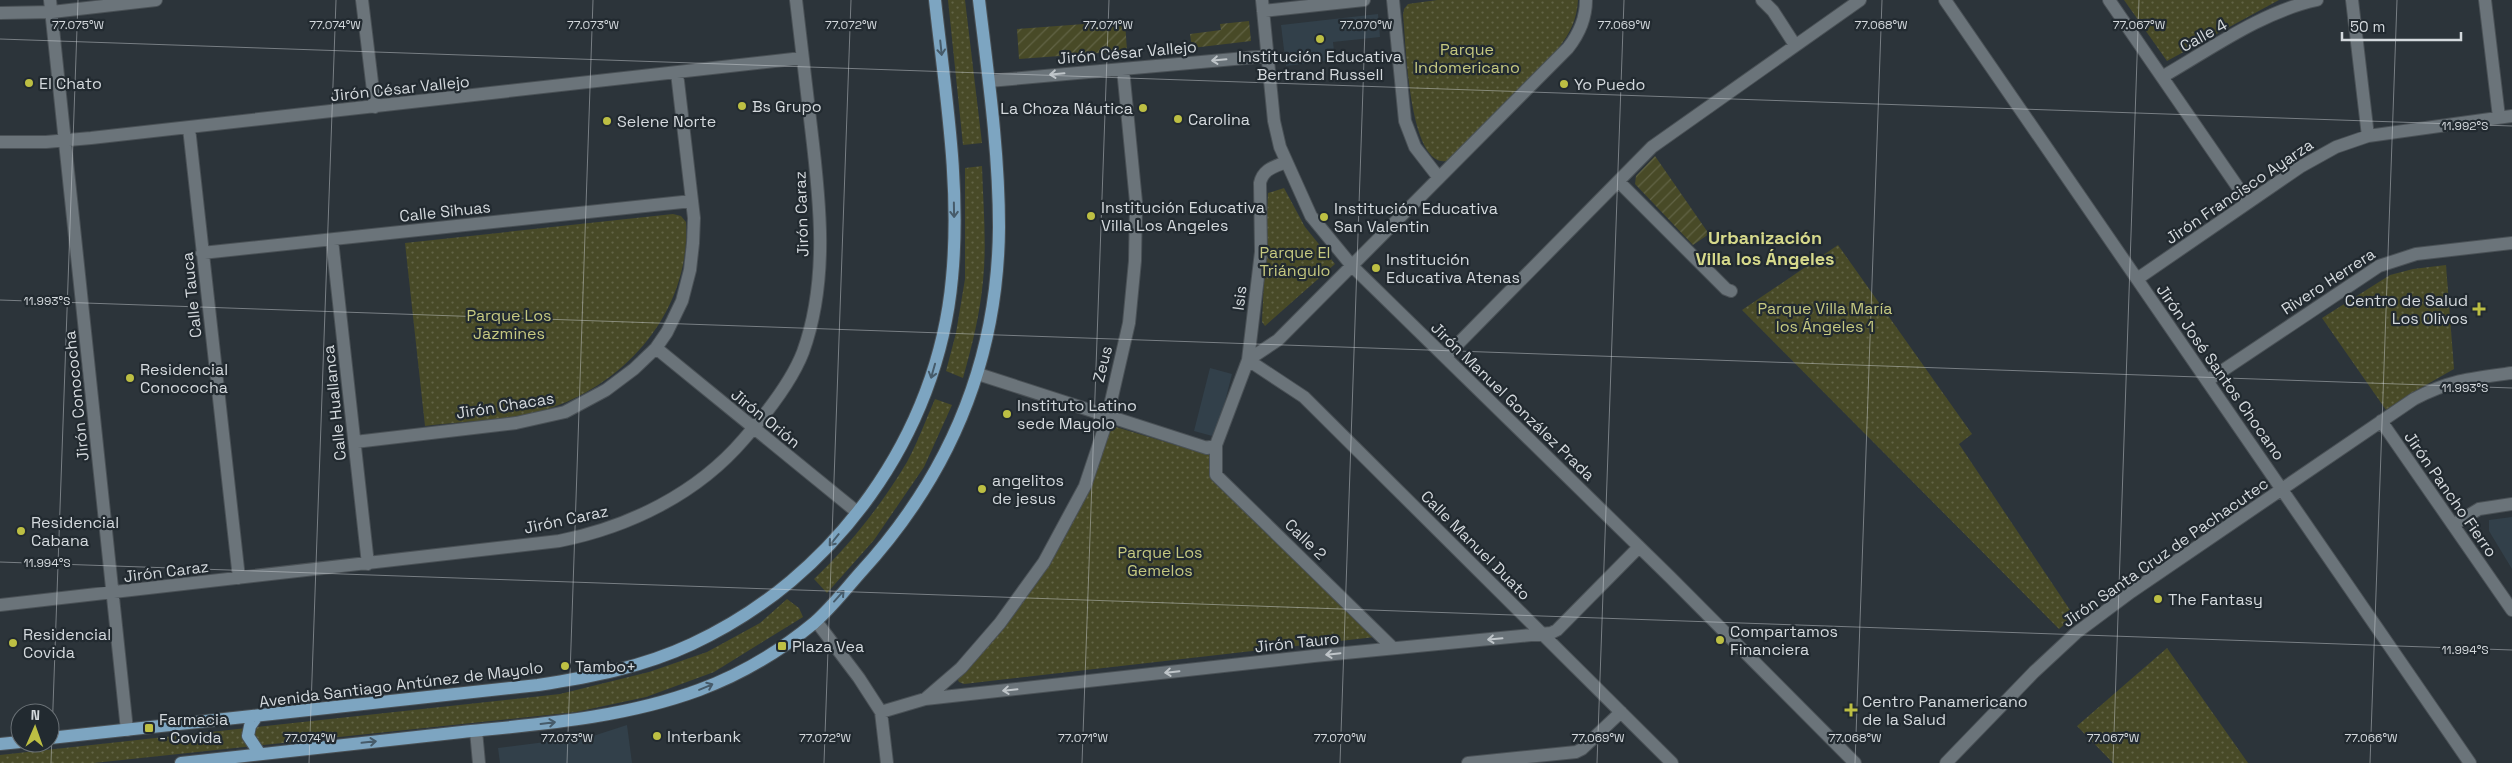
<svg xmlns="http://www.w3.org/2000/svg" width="2512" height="763" viewBox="0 0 2512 763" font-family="'Space Grotesk',sans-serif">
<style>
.built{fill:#32404a}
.grass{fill:url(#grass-dots)}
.garden{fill:url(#garden-furrows)}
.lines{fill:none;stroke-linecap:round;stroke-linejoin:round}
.minor-casing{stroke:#4a5156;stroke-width:14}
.major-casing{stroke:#4a5156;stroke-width:14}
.minor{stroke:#6b747a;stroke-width:12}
.major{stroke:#7da5c1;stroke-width:12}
.oneway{stroke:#465b6a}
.oneway2{stroke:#bfc5c9}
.ticks{fill:none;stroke:#d4d9dd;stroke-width:1;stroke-opacity:0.45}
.poi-dot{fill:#bdbf43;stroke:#222a30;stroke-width:2}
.labels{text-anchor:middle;stroke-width:4.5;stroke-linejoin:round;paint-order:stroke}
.street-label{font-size:16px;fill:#d4d9dd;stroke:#222a30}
.park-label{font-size:16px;fill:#c6c980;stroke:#222a30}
.poi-label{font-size:16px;fill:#d4d9dd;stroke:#222a30;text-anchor:start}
.neighbourhood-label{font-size:18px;font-weight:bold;fill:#d6d98b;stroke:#222a30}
.ticks-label{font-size:12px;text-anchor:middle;fill:#d4d9dd;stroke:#222a30;stroke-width:4.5;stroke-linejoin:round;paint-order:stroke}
</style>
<defs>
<pattern id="grass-dots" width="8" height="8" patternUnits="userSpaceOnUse" patternTransform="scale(1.25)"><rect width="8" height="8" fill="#484a27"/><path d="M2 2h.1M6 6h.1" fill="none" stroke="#626446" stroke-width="1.8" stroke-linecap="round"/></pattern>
<pattern id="garden-furrows" width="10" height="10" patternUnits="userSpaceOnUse" patternTransform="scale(1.25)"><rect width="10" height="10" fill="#484a27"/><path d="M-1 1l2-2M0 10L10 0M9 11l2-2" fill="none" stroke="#626446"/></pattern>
</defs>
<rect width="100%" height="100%" fill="#2c343a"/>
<!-- built -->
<path class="built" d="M1378 14 1380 37 1333 42 1335 60 1286 66 1281 25Z
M1210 368 1232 374 1216 437 1194 431Z
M2512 517V569L2489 531V520Z
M627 725 632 763H500L498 748 593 736Z"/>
<!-- grass -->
<path class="grass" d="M948 0H965L982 143 963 145Z
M1437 0H1578C1577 20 1570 33 1558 49L1447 161C1408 168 1406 39 1403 15L1404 9 1408 4Z
M2124 0H2279L2167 61Z
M982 166C983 204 987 243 983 281 980 314 972 346 963 378L946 371 956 333 965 279V168Z
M1284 188 1305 227 1335 264 1265 326 1262 322 1268 193Z
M673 214 681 216 686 222C691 309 628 383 548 409 510 421 465 421 425 426L405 243Z
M1838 245 1972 434 1959 444 2074 616 2059 629 1742 310Z
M2446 265 2454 369 2410 394 2386 410 2322 318 2390 275 2413 269Z
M935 399 952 405 924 467 874 540 827 593 814 579C850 545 882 504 907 462 918 442 926 419 935 399Z
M1116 427 1212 456 1214 474 1375 637 964 684 959 682 957 678 1014 613 1108 430Z
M787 599 799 608 803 617 714 672 646 697 576 712 94 763H0V755L560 694 649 672 707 652 760 623Z
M2167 648 2248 763H2113L2077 726Z"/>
<!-- garden -->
<path class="garden" d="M1125 21 1127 51 1019 59 1017 29Z
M1249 21 1251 41 1192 48 1190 34 1221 30 1220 24Z
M1655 156 1709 234 1693 245 1635 184 1636 176Z"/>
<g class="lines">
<!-- minor casing -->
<g class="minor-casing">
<path id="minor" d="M50 0 127 730
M362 0 375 107
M1262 0 1274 121 1280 147 1311 216 1352 266 1670 577 1855 763
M1393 0 1405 121 1415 147 1439 178
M1586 0C1586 18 1579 34 1568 48L1278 340 1248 360 1304 397 1672 763
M1762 0 1773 11 1795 45
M1945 0 2470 763
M2109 0 2248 202
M2352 0 2368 136
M2485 0 2499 117
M1263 11 1364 0
M0 13 52 12 156 0
M2162 77C2211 49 2261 12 2317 0
M989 81 1268 56
M189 128 239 578
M0 142H46L91 138 802 58
M1286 162C1274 167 1263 169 1260 183L1261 252 1248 360 1216 445V475L1393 648
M1619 182 1726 289 1731 291
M332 240 368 564
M202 253 692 201
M2137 279 2300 167 2336 147 2368 136 2512 116
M656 348 857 512
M1445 357 1652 147 1860 0
M978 374 1207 448 1216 445
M2207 381 2379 266 2416 254 2512 243
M2381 421 2512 610
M355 442 516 423 565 412 606 390 634 369 656 348 667 332 682 301 690 270 693 243 694 218 677 73
M2453 525 2479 509 2512 504
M0 605 559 541C629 527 697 494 744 439 766 414 791 383 803 352 829 280 820 201 811 127 806 85 801 43 796 0
M816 621 859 678 881 712 887 763
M925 699 961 668 1000 623 1044 562 1085 486 1106 423 1129 323 1135 261 1136 202 1123 69
M881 712 925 699 1314 656 1551 633 1557 630 1639 547
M476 731 479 763
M1468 763 1576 752 1582 749 1621 712
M1946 763 2034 672 2076 633 2131 592 2414 399C2450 380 2473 378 2512 373"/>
</g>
<!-- major casing -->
<g class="major-casing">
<path id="major" d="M257 716 250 726 248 736 260 754
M50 738 538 685C591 677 643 667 692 644 835 578 938 435 952 278 961 185 945 92 935 0
M0 744 20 742
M181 763C275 753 368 742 462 732 541 724 623 718 699 690 740 675 780 651 814 623 831 608 845 590 860 573 950 475 998 361 999 227 999 151 988 75 979 0"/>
</g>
<!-- minor -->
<use href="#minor" class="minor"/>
<!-- major -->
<use href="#major" class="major"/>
</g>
<!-- one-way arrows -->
<defs><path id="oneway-shaft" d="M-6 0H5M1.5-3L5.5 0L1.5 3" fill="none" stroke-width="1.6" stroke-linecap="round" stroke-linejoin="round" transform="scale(1.25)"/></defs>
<g class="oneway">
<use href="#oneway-shaft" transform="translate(941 48) rotate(84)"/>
<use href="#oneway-shaft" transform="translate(954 210) rotate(89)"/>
<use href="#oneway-shaft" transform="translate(933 371) rotate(106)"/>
<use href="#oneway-shaft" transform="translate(834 540) rotate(129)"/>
<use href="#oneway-shaft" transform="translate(839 596) rotate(-48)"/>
<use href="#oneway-shaft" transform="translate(706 687) rotate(-23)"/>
<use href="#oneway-shaft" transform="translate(548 723) rotate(-7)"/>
<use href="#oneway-shaft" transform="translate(369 742) rotate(-6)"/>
</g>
<g class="oneway2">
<use href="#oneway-shaft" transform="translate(1219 60) rotate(175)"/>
<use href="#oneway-shaft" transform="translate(1057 74) rotate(175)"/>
<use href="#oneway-shaft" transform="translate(1495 639) rotate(175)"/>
<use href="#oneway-shaft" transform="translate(1333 654) rotate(174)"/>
<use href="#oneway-shaft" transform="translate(1172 672) rotate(174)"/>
<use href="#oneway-shaft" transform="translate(1010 690) rotate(174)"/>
</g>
<!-- ticks -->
<path class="ticks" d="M0 39 2512 126M0 300 2512 388M0 562 2512 650M51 763 78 0M309 763 336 0M567 763 593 0M824 763 851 0M1082 763 1109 0M1340 763 1366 0M1597 763 1624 0M1855 763 1882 0M2113 763 2139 0M2370 763 2397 0"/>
<!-- markers -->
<g class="poi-dot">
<circle cx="1320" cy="39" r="5"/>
<circle cx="29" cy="83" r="5"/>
<circle cx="1564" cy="84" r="5"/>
<circle cx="742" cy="106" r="5"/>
<circle cx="1143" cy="108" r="5"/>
<circle cx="1178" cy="119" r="5"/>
<circle cx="607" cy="121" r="5"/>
<circle cx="1091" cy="216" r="5"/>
<circle cx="1324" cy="217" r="5"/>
<circle cx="1376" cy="268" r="5"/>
<path d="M2476.5 301.5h5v5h5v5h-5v5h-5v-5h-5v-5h5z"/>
<circle cx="130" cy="378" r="5"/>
<circle cx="1007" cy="414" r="5"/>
<circle cx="982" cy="489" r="5"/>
<circle cx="21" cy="531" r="5"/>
<circle cx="2158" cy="599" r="5"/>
<circle cx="1720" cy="640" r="5"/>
<circle cx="13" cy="643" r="5"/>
<rect x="777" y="641" width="10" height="10" rx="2.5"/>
<circle cx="565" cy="666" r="5"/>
<path d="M1848.5 702.5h5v5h5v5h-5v5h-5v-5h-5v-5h5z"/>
<rect x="144" y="723" width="10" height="10" rx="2.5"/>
<circle cx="657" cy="736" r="5"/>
</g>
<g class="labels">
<!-- street labels -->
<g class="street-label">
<text transform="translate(2203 35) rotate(-29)" y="6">Calle 4</text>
<text transform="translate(1127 52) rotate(-5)" y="6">Jirón César Vallejo</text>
<text transform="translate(400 88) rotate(-6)" y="6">Jirón César Vallejo</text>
<text transform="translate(2239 191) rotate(-34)" y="6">Jirón Francisco Ayarza</text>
<text transform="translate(445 211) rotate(-6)" y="6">Calle Sihuas</text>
<text transform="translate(801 214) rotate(-92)" y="6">Jirón Caraz</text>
<text transform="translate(2328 281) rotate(-33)" y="6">Rivero Herrera</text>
<text transform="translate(191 295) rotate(-96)" y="6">Calle Tauca</text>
<text transform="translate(1239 298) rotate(-83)" y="6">Isis</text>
<text transform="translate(1102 364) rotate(-76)" y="6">Zeus</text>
<text transform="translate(2221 372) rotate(55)" y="6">Jirón José Santos Chocano</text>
<text transform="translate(76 396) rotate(-96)" y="6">Jirón Conococha</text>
<text transform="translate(1513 401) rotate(44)" y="6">Jirón Manuel González Prada</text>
<text transform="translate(334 403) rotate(-96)" y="6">Calle Huallanca</text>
<text transform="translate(505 405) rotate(-9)" y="6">Jirón Chacas</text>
<text transform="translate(766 418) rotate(39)" y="6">Jirón Orión</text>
<text transform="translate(2451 494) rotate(55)" y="6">Jirón Pancho Fierro</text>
<text transform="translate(566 519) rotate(-12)" y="6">Jirón Caraz</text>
<text transform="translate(1306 539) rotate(44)" y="6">Calle 2</text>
<text transform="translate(1476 545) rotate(45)" y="6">Calle Manuel Duato</text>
<text transform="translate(2165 552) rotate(-35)" y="6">Jirón Santa Cruz de Pachacutec</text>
<text transform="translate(166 571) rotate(-7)" y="6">Jirón Caraz</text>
<text transform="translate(1297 642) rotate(-6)" y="6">Jirón Tauro</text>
<text transform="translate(401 684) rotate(-7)" y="6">Avenida Santiago Antúnez de Mayolo</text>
</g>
<!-- park labels -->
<g class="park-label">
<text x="1467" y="55">Parque<tspan x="1467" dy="18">Indomericano</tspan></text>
<text x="1295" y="258">Parque El<tspan x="1295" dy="18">Triángulo</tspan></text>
<text x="1825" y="314">Parque Villa María<tspan x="1825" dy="18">los Ángeles 1</tspan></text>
<text x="509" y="321">Parque Los<tspan x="509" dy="18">Jazmines</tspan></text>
<text x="1160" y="558">Parque Los<tspan x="1160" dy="18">Gemelos</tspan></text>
</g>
<!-- poi labels -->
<g class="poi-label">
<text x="1320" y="62" text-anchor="middle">Institución Educativa<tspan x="1320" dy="18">Bertrand Russell</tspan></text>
<text x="39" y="89">El Chato</text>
<text x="1574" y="90">Yo Puedo</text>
<text x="752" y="112">Bs Grupo</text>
<text x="1133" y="114" text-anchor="end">La Choza Náutica</text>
<text x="1188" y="125">Carolina</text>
<text x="617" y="127">Selene Norte</text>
<text x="1101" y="213">Institución Educativa<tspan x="1101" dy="18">Villa Los Angeles</tspan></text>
<text x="1334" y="214">Institución Educativa<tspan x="1334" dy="18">San Valentin</tspan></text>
<text x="1386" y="265">Institución<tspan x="1386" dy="18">Educativa Atenas</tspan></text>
<text x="2468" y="306" text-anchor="end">Centro de Salud<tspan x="2468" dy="18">Los Olivos</tspan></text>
<text x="140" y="375">Residencial<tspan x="140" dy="18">Conococha</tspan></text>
<text x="1017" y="411">Instituto Latino<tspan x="1017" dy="18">sede Mayolo</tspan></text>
<text x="992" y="486">angelitos<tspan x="992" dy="18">de jesus</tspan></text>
<text x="31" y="528">Residencial<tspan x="31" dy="18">Cabana</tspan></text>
<text x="2168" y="605">The Fantasy</text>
<text x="1730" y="637">Compartamos<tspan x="1730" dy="18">Financiera</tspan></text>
<text x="23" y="640">Residencial<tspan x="23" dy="18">Covida</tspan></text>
<text x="792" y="652">Plaza Vea</text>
<text x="575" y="672">Tambo+</text>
<text x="1862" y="707">Centro Panamericano<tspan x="1862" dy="18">de la Salud</tspan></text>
<text x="159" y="725">Farmacia<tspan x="159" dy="18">- Covida</tspan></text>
<text x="667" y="742">Interbank</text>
</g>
<!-- neighbourhood labels -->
<g class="neighbourhood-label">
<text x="1765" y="244">Urbanización<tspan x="1765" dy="21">Villa los Ángeles</tspan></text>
</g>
</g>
<g class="ticks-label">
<text x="78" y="29">77.075°W</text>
<text x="335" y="29">77.074°W</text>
<text x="593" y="29">77.073°W</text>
<text x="851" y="29">77.072°W</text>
<text x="1108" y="29">77.071°W</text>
<text x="1366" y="29">77.070°W</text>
<text x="1624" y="29">77.069°W</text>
<text x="1881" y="29">77.068°W</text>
<text x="2139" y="29">77.067°W</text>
<text x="2465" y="130">11.992°S</text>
<text x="47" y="305">11.993°S</text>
<text x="2465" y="392">11.993°S</text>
<text x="47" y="567">11.994°S</text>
<text x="2465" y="654">11.994°S</text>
<text x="310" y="742">77.074°W</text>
<text x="567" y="742">77.073°W</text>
<text x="825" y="742">77.072°W</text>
<text x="1083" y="742">77.071°W</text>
<text x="1340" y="742">77.070°W</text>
<text x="1598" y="742">77.069°W</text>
<text x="1855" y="742">77.068°W</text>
<text x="2113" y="742">77.067°W</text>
<text x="2371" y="742">77.066°W</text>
</g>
<!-- north arrow -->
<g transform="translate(35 728) rotate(2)"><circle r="24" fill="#222a30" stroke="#697075"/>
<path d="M0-4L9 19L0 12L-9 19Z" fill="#bdbf43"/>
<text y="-8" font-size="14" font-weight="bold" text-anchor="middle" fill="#d4d9dd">N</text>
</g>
<!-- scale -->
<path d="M2342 32v8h119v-8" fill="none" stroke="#d4d9dd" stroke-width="2.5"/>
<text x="2350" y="32" font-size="15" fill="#d4d9dd" stroke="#222a30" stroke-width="4" paint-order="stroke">50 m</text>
</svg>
